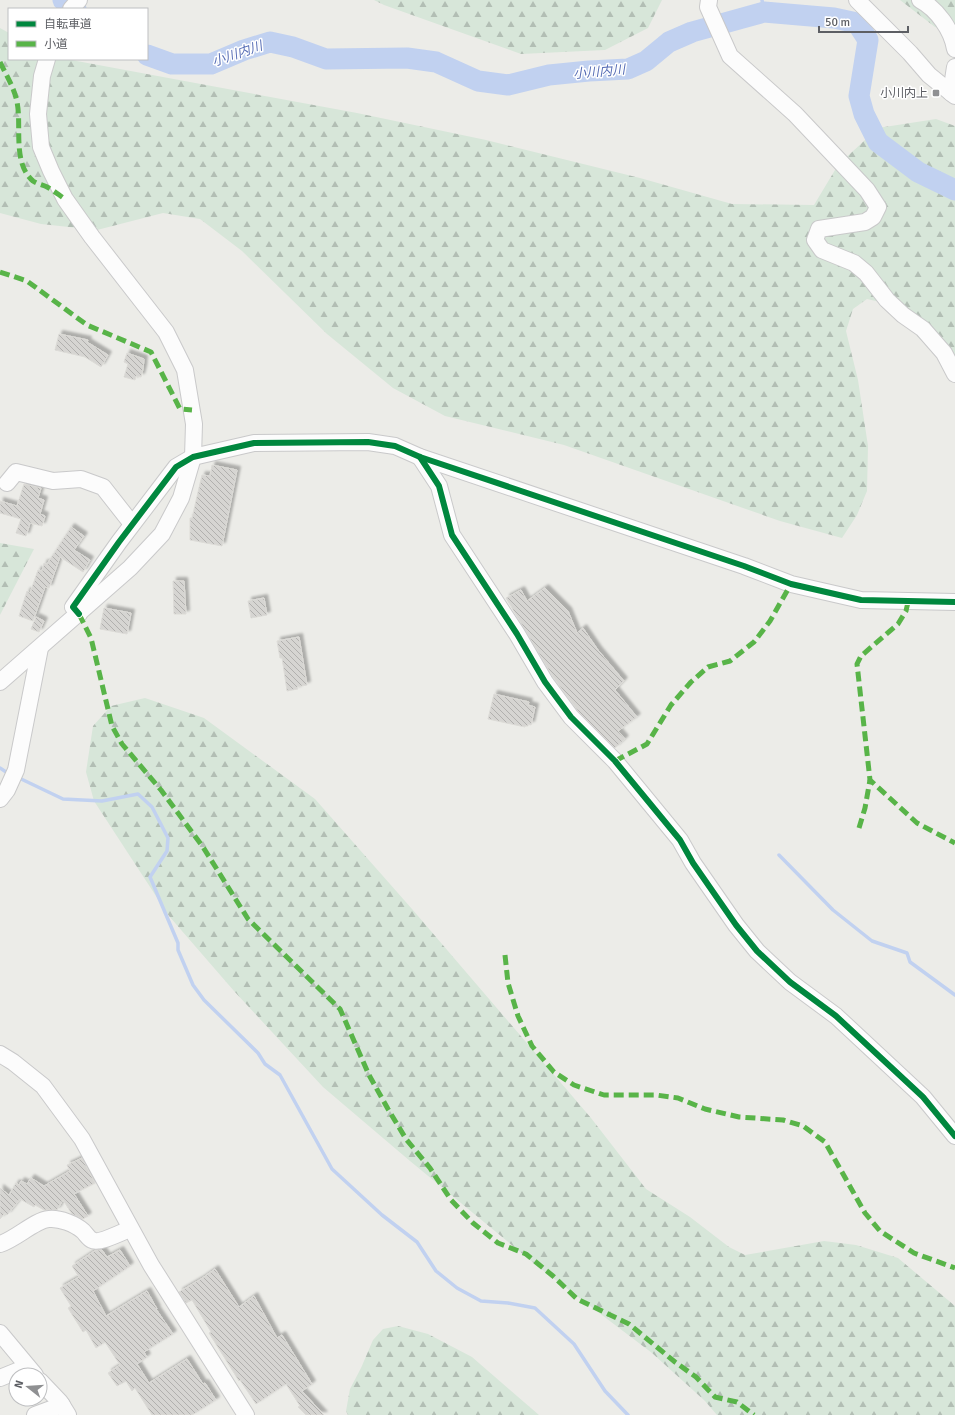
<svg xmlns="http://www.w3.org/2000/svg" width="955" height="1415" viewBox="0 0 955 1415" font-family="Signika,'Noto Sans JP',sans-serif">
<defs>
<pattern id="forest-firs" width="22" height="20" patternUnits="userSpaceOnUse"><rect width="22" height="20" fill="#d7e6d9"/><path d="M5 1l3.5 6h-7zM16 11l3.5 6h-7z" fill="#b2beb4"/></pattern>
<pattern id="building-back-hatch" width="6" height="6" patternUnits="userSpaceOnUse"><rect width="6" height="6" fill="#d6d5d2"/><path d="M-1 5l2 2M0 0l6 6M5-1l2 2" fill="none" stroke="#b1b0ae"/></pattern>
<filter id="shadow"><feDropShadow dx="3.5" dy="-3.5" stdDeviation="1" flood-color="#0004"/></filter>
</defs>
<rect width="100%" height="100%" fill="#ecece8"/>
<g fill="url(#forest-firs)">
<polygon points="374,0 662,0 648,28 605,50 521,54 384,5"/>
<polygon points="900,0 955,0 955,32 935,27"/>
<polygon points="0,28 9,33 9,59 66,59 357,113 486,140 640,178 732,204 814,205 838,165 878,128 936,119 955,126 955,373 919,338 893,305 867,299 853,309 846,331 858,380 868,446 867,491 857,515 842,538 780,521 564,445 445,416 393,388 327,334 242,251 200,219 163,213 97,230 41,224 0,213"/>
<polygon points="0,543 34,549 0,615"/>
<polygon points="145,698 204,718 315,799 412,909 591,1118 646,1189 690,1217 729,1247 745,1255 824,1241 856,1245 898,1258 955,1306 955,1415 717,1415 705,1401 652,1353 536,1265 410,1161 323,1087 234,991 169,916 94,801 86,772 93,726 111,706"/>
<polygon points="398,1326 428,1334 472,1357 539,1415 348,1415 346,1411 350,1389 361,1368 373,1340 383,1329"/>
</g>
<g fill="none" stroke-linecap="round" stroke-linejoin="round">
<g stroke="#c1d1f0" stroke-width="3.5">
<polyline points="762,0 764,12"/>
<polyline points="0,768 9,774"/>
<polyline points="17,777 63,799 102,801 138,794 152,807 168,838 167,851 150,877 178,943 178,950 193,985 204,1000 258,1053 265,1064 280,1075 332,1169 382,1215 417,1242 436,1271 457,1288 481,1301 508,1303 535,1308 574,1344 605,1391 628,1415"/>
<polyline points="779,855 833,910 872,941 907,953 910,962 955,995"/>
</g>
<g stroke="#c1d1f0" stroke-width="21">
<polyline points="63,0 76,9"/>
<polyline points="147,55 172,64 211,64 244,50 270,42 293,47 326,59 407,58 436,62 478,81 508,85 549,75 589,71 628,69 646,61 669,42 692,32 764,12 834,18 857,23 868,40 859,96 864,114 878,142 918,172 955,190"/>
</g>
</g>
<g fill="url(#building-back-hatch)" stroke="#dcdbd7" filter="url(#shadow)">
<polygon points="59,334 88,340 87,342 108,355 101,367 85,357 55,350"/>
<polygon points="127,353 144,359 143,369 141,377 136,376 135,380 124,377 128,364 124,362"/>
<polygon points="212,465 237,470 222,546 190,540 190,518 192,518 202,475 210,476"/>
<polygon points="24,484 41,488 38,498 44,500 40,514 45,516 42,526 30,523 26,536 16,533 21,519 0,513 0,501 17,506"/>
<polygon points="71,527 84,536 74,550 90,560 83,572 60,557 49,588 45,587 33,621 19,616 27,591 30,593 38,570 42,571 44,563 47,564"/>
<polygon points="173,581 184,581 186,614 174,614"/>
<polygon points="545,588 568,611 577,633 583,628 598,650 624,681 615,690 637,717 618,731 625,739 615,748 578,711 553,677 506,598 521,590 527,601"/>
<polygon points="264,598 267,615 251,618 248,601"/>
<polygon points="104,608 131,613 127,634 100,629"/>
<polygon points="36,617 44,621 39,632 31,629"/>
<polygon points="299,637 307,685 297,687 298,689 287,691 282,658 280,658 277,641"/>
<polygon points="494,694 529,702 528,705 535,707 531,725 528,724 528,726 525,726 525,727 488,719"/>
<polygon points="82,1158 95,1183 74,1194 88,1216 83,1219 72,1214 63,1200 57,1210 44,1210 35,1205 34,1207 20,1199 7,1215 5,1213 0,1219 0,1188 9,1195 16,1183 19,1185 21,1181 27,1184 31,1178 44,1186 70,1171 67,1165"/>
<polygon points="96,1250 102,1250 107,1257 120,1250 130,1266 93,1291 106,1316 147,1291 157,1309 156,1309 173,1334 144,1352 147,1357 137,1364 149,1383 187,1359 203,1384 205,1383 216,1400 192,1415 152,1415 135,1388 132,1391 126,1381 117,1386 108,1373 120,1365 105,1342 96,1348 86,1330 83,1332 68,1308 71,1306 60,1288 79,1277 72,1266"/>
<polygon points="215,1269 239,1307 254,1296 277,1338 282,1335 312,1384 302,1391 324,1415 306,1415 298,1407 300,1406 286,1384 256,1404 240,1380 239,1381 209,1333 211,1332 192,1300 186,1303 179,1292 201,1279"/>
</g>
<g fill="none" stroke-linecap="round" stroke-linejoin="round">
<g stroke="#c9c9ca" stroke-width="18">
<g id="minor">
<polyline points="709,0 708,7 730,56 795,114 867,190 878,207 873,217 865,222 819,229 815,240 822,250 854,263 866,273 887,300 903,315 923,329 944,353 955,374"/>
<polyline points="857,0 910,53 929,75 955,96"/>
<path d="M920,0c17,9 32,30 35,49"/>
<polyline points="71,9 79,0"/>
<polyline points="951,93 955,67"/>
<polyline points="420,457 439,486 452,535 517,634 545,682 571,717 615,761 680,840 693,863 736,925 757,951 790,982 836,1016 923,1097 955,1136"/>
<polyline points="7,483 16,472 53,481 81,479 103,487 132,524"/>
<polyline points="79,614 73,607 119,542 176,467 193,457 254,443 368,442 395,446 420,457 744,566 791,584 861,600 955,602"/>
<polyline points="0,682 130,568 162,534 181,498 193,457 194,424 185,370 166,332 92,237 65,199 51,171 41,147 38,114 42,76 47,59"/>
<polyline points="0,799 7,790 16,770 40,648"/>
<polyline points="0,1054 13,1062 43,1086 82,1139 151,1265 246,1415"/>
<path d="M0,1244c16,-5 35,-24 49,-25 11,-1 26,5 34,12 3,3 6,8 9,9 7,4 30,-8 38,-11"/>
<polyline points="0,1333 35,1375"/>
<polyline points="0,1378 27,1367"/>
<polyline points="40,1381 60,1402 68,1415"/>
<polyline points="35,1415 62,1405"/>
</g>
</g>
<use href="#minor" stroke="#fcfcfc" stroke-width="16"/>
<g stroke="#58b448" stroke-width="5" stroke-dasharray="10 5" stroke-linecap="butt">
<path d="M0,62c6,13 14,25 17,40 5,24 -5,61 16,79 4,3 10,4 14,6 6,3 12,8 18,12"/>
<polyline points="0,272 27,281 87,325 151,352 180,409 192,410"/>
<polyline points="908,602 906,611 898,624 861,656 857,664 870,780 917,823 955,843"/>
<polyline points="79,614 91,638 112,726 122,744 161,790 203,847 248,919 340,1009 369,1075 388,1109 406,1139 430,1168 451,1200 473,1223 498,1243 526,1254 553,1276 577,1299 629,1324 675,1362 696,1377 715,1397 737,1402 754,1415"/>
<polyline points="615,761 647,744 671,705 691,682 708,667 730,661 754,642 770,621 791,584"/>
<polyline points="859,828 865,808 870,780"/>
<polyline points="505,955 508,983 518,1016 532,1046 554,1072 574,1085 604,1095 656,1095 678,1098 705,1109 739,1117 783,1120 803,1126 825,1142 865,1213 880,1231 914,1253 955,1268"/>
</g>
<g stroke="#fff" stroke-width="8">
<g id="cycleway">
<polyline points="420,457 439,486 452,535 517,634 545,682 571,717 615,761 680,840 693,863 736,925 757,951 790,982 836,1016 923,1097 955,1136"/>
<polyline points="79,614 73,607 119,542 176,467 193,457 254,443 368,442 395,446 420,457 744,566 791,584 861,600 955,602"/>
</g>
</g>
<use href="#cycleway" stroke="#00873e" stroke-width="6"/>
</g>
<rect fill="#8f9092" stroke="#fff" stroke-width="1.5" x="932" y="89" width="8" height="8" rx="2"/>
<g text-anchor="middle" stroke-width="3" stroke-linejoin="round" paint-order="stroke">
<g font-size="12" fill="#5d5f64" stroke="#fff" text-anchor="end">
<text x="928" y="97">小川内上</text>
</g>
<g font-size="13" font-style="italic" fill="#556cb5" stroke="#fff">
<text transform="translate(237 53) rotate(-19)" y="5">小川内川</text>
<text transform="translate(599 71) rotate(-5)" y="5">小川内川</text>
</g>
</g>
<rect x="8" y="8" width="140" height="52" fill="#ffffff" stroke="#bebfc1"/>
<rect x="16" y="21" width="20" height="6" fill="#00873e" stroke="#bebfc1"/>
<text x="44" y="28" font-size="12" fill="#5d5f64">自転車道</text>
<rect x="16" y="41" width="20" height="6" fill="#58b448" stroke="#bebfc1"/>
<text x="44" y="48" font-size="12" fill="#5d5f64">小道</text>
<g transform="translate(28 1387) rotate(287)"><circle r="19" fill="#ffffff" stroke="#bebfc1"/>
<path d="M0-3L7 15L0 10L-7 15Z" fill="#8f9092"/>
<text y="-6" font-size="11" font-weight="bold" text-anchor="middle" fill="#5d5f64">N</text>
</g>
<path d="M819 26v6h89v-6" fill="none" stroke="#5d5f64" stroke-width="2"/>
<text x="825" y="26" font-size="12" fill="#5d5f64" stroke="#ffffff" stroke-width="3" paint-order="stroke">50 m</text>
</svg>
